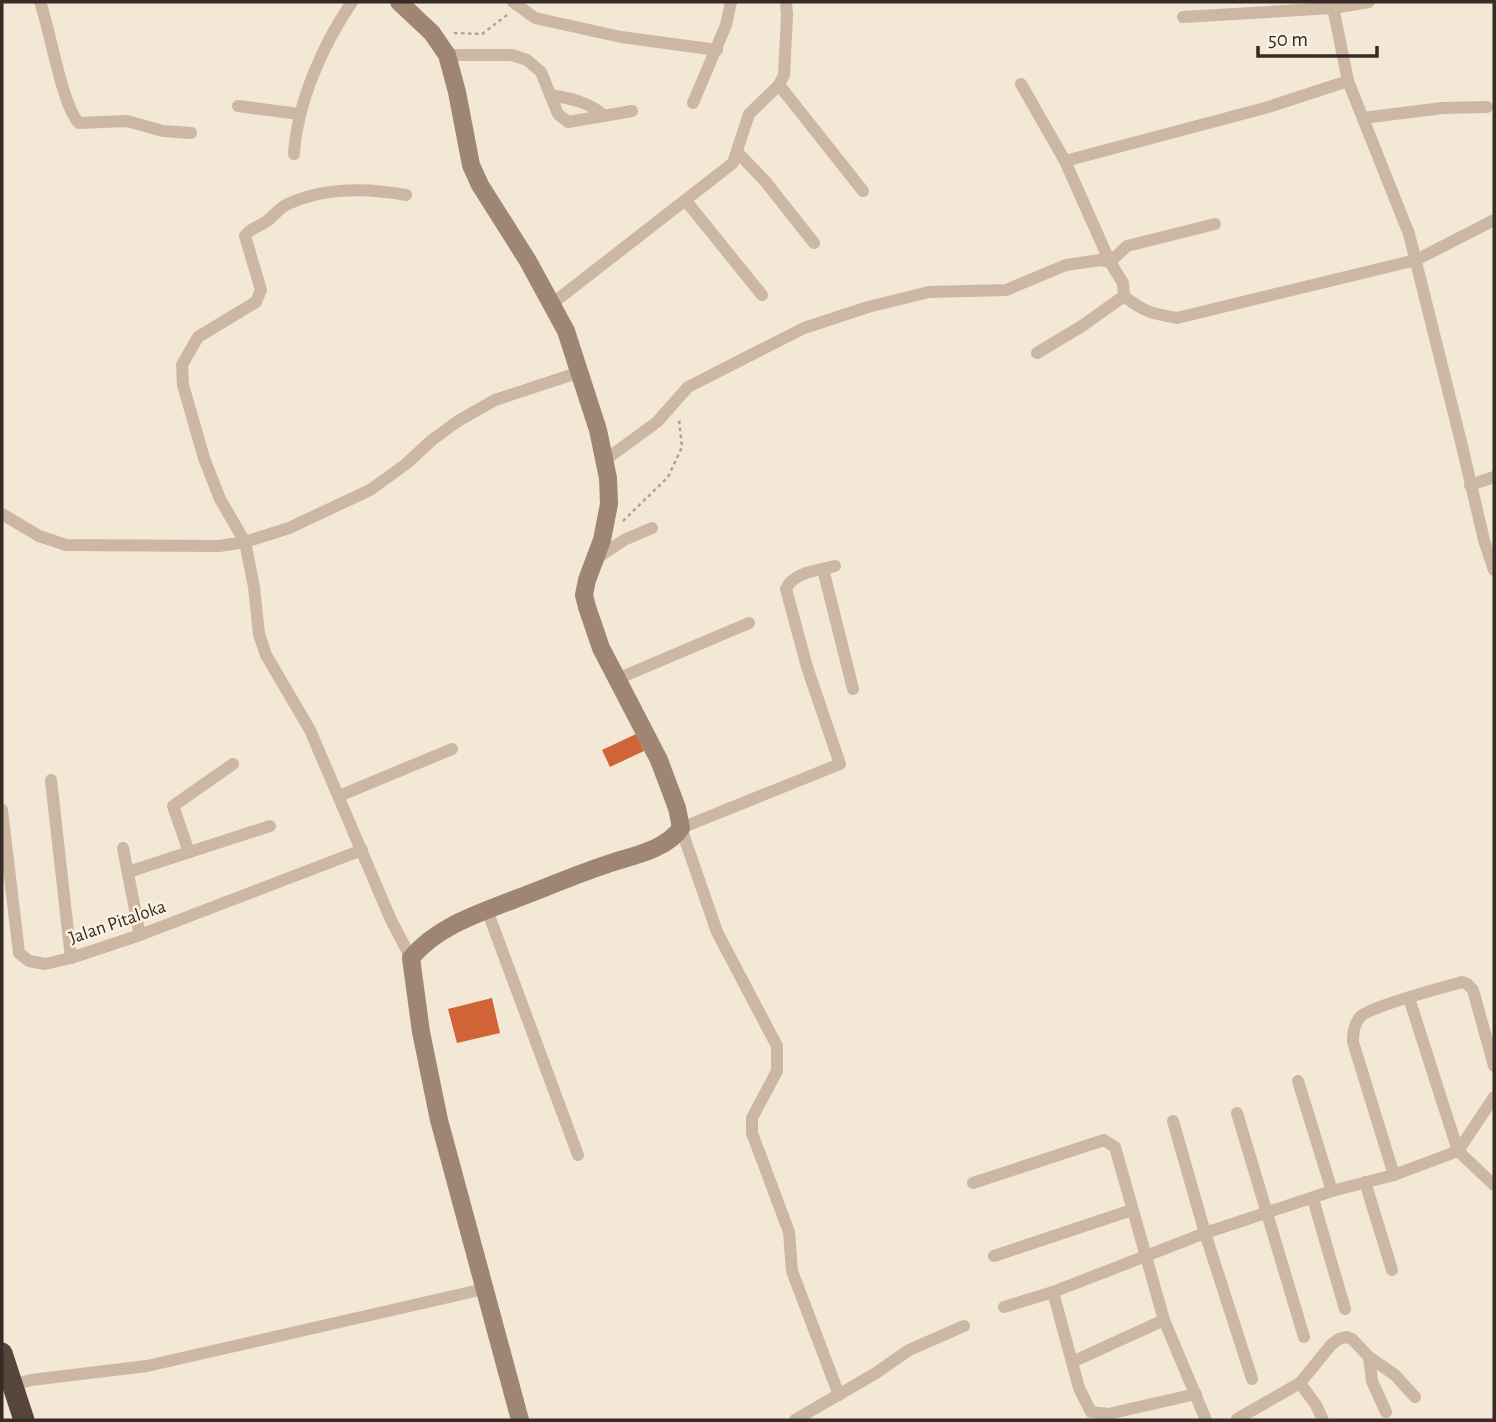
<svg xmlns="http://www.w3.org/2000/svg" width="1496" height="1422" viewBox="0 0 1496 1422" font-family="'Alegreya Sans',sans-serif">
<rect width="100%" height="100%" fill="#f3e7d6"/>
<g fill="#d06437">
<polygon points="636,734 644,751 610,767 602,750"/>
<polygon points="492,998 500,1033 457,1043 448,1009"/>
</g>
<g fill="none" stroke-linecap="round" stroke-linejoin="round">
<g stroke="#b8a18c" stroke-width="2.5" stroke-dasharray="3.5 3.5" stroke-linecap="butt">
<polyline points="454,33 482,34 507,15"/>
<polyline points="623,521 668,477 682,447 679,420"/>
</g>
<g stroke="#ccb7a2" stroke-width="12">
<path d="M40,2c10,27 22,104 39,121l48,-2 36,10 28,2"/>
<polyline points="513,2 535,18 621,37 717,50"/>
<polyline points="1332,2 1348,81 1409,234 1462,446 1484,540 1494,570"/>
<polyline points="1183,17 1333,8 1369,2"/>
<polyline points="447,55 512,55 527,60 541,72 558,114 568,122 632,111"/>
<polyline points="1021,84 1065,161 1110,262 1127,246 1215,224"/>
<polyline points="779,85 863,191"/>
<path d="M550,95c19,3 40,7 54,21"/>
<polyline points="693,103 726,25 731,2"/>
<polyline points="238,106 299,114"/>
<polyline points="1363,118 1442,108 1487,107"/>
<polyline points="737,152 765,181 814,243"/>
<path d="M294,154c3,-51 29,-110 58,-152"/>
<polyline points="1065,161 1265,108 1348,81"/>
<polyline points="686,201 762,295"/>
<polyline points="553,303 733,163 749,114 779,85 784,75 787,15 786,2"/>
<polyline points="1037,353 1082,326 1124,296"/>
<path d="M605,460l52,-38 31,-35 116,-59 64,-21 61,-15 77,-2 60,-25 34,-5 10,2 13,21 1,13c19,16 30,18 53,22l239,-58 78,-40"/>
<polyline points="1470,485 1494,477"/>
<path d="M2,514l37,22 27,9 153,1 26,-4 -25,-43 -16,-41 -21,-73 -1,-20 16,-28 58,-35 5,-12 -16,-54c5,-8 14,-9 22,-15 7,-5 12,-13 21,-17 37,-17 79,-16 118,-9"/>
<polyline points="594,560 624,540 652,528"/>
<path d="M835,566c-16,4 -42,6 -49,23l21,78 33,97 -159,64 36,104 60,114v25l-25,47v15l37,99 3,39 47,124"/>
<polyline points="823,569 853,689"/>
<polyline points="617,679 749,623"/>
<polyline points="51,780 71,958"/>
<polyline points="339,796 452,749"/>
<polyline points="2,810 19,953 29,961 45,964 71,958 140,935 362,850"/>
<polyline points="123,848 140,935"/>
<polyline points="189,852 173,806 233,764"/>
<polyline points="128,872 270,826"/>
<polyline points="487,910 578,1155"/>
<polyline points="411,958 391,920 310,730 266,655 259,634 254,587 245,542 289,528 370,490 406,464 432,440 458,421 495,400 580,372"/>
<polyline points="1409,998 1458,1151"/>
<polyline points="1298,1081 1332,1191"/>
<polyline points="1237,1113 1304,1337"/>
<polyline points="1173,1121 1205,1233 1252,1379"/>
<polyline points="1458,1151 1494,1097"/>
<path d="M1394,1175l-41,-133c0,-10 1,-18 8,-26 11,-10 83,-29 101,-34l5,2 6,6 21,76"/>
<polyline points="1365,1182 1392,1270"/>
<polyline points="973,1183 1104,1140 1115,1147 1164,1320 1206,1420"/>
<polyline points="1313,1199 1345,1309"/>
<polyline points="994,1256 1132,1210"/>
<polyline points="1053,1292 1079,1388 1091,1412 1108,1414 1196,1394"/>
<polyline points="1004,1307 1053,1292 1205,1233 1332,1191 1394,1175 1458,1151 1494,1185"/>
<polyline points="1369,1357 1372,1381 1386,1412"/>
<polyline points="1072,1362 1164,1320"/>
<polyline points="1300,1383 1331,1345 1339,1339 1346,1337 1352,1339 1369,1357 1395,1375 1415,1397"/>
<polyline points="12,1385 31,1380 147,1366 484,1289"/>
<polyline points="1237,1419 1300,1383 1316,1405 1323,1420"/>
<polyline points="795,1420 876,1373 909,1350 964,1326"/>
</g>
<path stroke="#9f8673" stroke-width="18" d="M399,2l33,31 15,22 10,37 14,73 9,20 48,76 38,70 32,99 10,48 1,26 -7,36 -15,40 -3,15 3,12 14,41 58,112 18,48 4,20c-16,23 -51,28 -76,37 -30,10 -58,22 -87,33 -38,15 -81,28 -107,60l10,74 18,88 81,300"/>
<polyline stroke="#57453b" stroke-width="21" points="2,1353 24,1420"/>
</g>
<g text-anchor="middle" stroke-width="5" stroke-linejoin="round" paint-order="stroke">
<g font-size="19" fill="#362b25" stroke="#fbf1e3">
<text transform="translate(117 921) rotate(-19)" y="7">Jalan Pitaloka</text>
</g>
</g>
<rect width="1496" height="1422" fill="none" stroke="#362b25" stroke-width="7"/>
<path d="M1258 46v10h119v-10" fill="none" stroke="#362b25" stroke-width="3.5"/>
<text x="1268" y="46" font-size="21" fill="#362b25" stroke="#fbf1e3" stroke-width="5" paint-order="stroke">50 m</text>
</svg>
